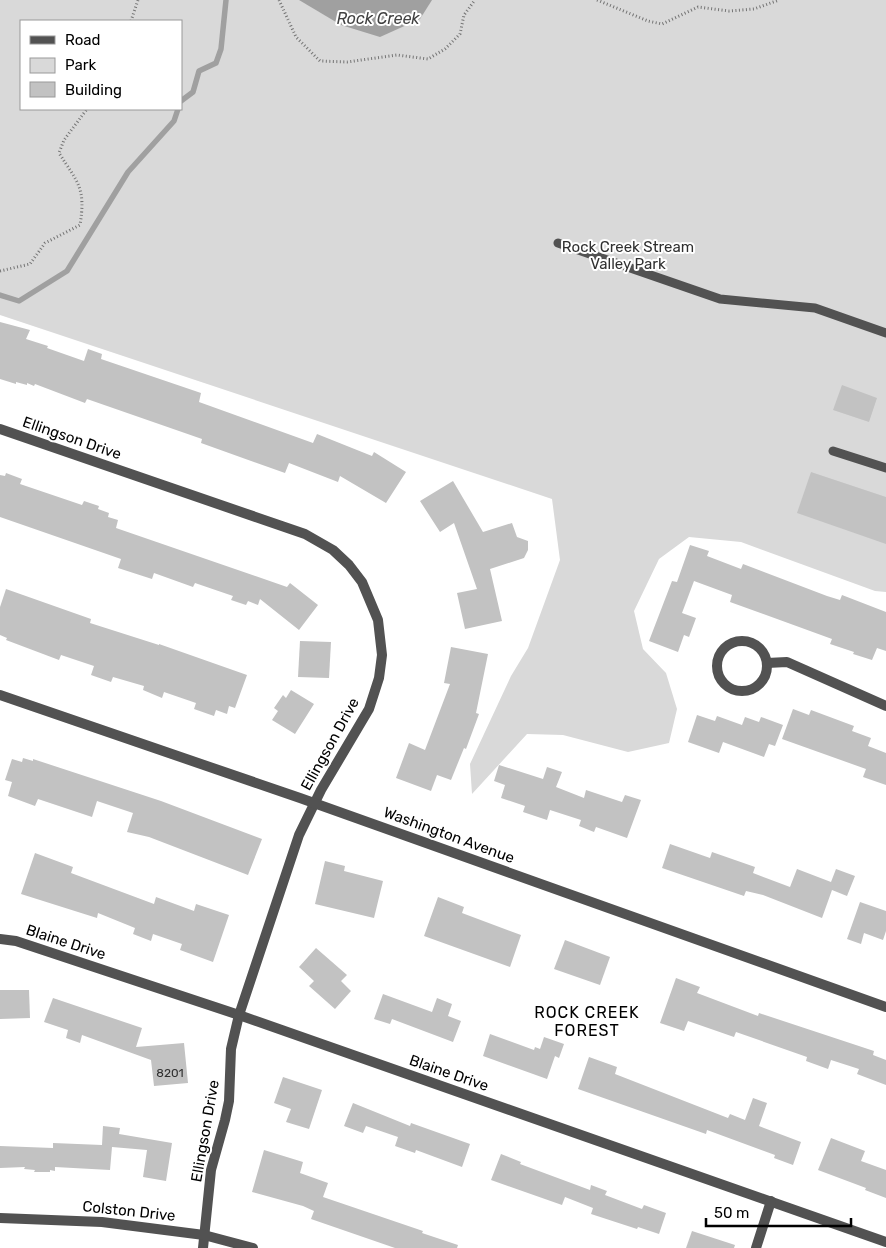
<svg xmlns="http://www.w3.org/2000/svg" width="886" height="1248" viewBox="0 0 886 1248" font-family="Rubik,sans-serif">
<rect width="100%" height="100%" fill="#fff"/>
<path fill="#d9d9d9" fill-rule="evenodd" d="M0,0h886v592l-11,-1 -134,-49 -52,-5 -30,22 -25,52 9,38 23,24 11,36 -8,34 -41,9 -65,-17 -36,-1 -55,60 -2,-30 41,-88 17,-28 32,-88 -8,-61 -552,-184zM21,21h160v88h-160z"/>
<polygon fill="#a0a0a0" points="299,0 432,0 420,19 380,37 341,25"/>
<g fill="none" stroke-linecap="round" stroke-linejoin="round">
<g stroke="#a0a0a0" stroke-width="5.5">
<polyline points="181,101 193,92 199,71 216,63 221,49 226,0"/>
<polyline points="0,295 19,301 67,271 128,172 174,121 178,109"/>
</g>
</g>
<g fill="#c2c2c2">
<polygon points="0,322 30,330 26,339 48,346 47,348 84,361 88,349 102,354 101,359 201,393 199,402 313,443 317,434 372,456 374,452 406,472 386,503 340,476 338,482 289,463 285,473 201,443 202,439 87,399 85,403 35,384 34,386 27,383 27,385 16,382 16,384 0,379"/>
<polygon points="842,385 877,398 869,422 833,410"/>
<polygon points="811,472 886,497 886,544 797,513"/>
<polygon points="6,473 22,479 20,484 82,505 84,501 99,506 98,509 109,513 108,517 118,520 116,528 287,587 290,583 318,605 299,630 260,599 258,605 248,601 246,605 231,600 233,596 195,583 193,587 154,573 152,579 118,568 121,559 0,517 0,475 5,476"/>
<polygon points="453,481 483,532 512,523 517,537 528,541 528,550 524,558 490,569 502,621 465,629 457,593 477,589 454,523 440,532 420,501"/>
<polygon points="690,545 709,551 707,556 741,569 743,564 827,596 840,600 842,595 886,612 886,651 877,648 872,660 853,654 854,652 830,644 832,639 730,602 732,595 694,581 682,613 696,618 689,637 684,635 678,652 649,641 672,581 677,582"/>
<polygon points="6,589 91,619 90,623 159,645 159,644 247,675 235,708 229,706 227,714 216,710 214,716 194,709 196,703 164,692 162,698 143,690 144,686 113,677 111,682 91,675 94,666 61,655 59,660 6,640 7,638 0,635 0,607"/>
<polygon points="300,641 331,642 329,678 298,677"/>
<polygon points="451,647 488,654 476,713 479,714 466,749 464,748 451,780 437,775 431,791 396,778 409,743 425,750 450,684 444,683"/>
<polygon points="291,690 314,704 295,734 272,720 278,711 274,708 283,695 286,698"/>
<polygon points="793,709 809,715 811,710 854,726 852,731 871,738 868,746 886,753 886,785 863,777 866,769 782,739"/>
<polygon points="697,715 715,721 717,716 742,725 745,717 759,722 761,717 783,725 775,746 769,744 764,757 723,742 719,753 688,742"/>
<polygon points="23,758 33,761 33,759 161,801 262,839 248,875 149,837 127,832 133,813 97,801 92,817 38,799 35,806 8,796 12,782 5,780 12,759 22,762"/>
<polygon points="499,765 543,779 547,767 562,772 556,787 584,798 586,790 622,802 625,795 641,800 627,838 596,827 594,832 579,826 581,820 550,810 547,820 523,812 525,806 501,798 505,785 494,781"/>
<polygon points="670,844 710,858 712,852 755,867 753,873 790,887 797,869 831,882 836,869 855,876 847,896 832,890 822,918 763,895 746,891 744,896 662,868"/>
<polygon points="35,853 73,867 71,873 154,904 156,897 194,911 196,904 229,915 213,962 180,950 182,944 153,934 151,941 133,934 135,928 98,913 97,918 21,894"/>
<polygon points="325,861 345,866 344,871 383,881 374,918 315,904"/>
<polygon points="438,897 464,907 462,913 521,935 510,967 424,936"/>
<polygon points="860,902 886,911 886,931 883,940 864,933 861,944 847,939"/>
<polygon points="565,940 610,957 600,985 554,969"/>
<polygon points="316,948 347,975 341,981 351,991 335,1009 309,986 314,981 299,967"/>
<polygon points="676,978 700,987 697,993 758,1016 759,1013 874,1051 873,1055 886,1060 886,1085 857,1074 859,1069 831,1060 828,1069 806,1061 807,1057 736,1032 734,1037 688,1021 684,1031 660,1023"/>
<polygon points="0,990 29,990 30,1018 0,1019"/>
<polygon points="383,994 432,1012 437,998 452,1004 448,1016 461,1021 453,1042 392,1019 390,1024 374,1019"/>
<polygon points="53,998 142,1028 136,1047 184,1043 188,1083 154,1086 151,1060 82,1035 80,1043 66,1038 68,1030 44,1022"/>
<polygon points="490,1034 534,1050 535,1047 540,1049 544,1037 564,1044 559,1058 555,1056 547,1079 483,1056"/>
<polygon points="589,1057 617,1067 615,1074 728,1118 730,1114 745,1120 753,1098 767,1103 759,1126 801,1142 793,1165 774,1158 775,1155 707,1130 706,1134 578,1089"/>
<polygon points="283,1077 322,1090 309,1129 286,1122 291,1109 274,1103"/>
<polygon points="353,1103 410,1126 411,1123 470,1144 462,1167 416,1150 415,1153 395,1146 398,1137 366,1126 363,1133 344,1126"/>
<polygon points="103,1126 120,1128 119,1134 172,1143 166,1181 143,1177 147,1150 112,1147 110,1170 55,1167 55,1171 50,1170 50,1172 34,1172 35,1170 24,1169 25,1167 0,1168 0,1146 53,1148 53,1143 102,1145"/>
<polygon points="831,1138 865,1151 861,1161 886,1170 886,1198 865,1190 866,1188 818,1170"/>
<polygon points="264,1150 303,1162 300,1173 328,1183 323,1197 423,1231 422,1233 458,1245 457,1248 395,1248 311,1219 314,1211 303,1206 252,1192"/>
<polygon points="501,1154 521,1162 520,1164 590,1190 591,1185 607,1191 605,1195 642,1209 644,1205 666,1213 659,1234 638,1227 637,1229 591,1214 593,1208 565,1197 562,1205 491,1180"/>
<polygon points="692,1231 735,1245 734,1248 686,1248"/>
</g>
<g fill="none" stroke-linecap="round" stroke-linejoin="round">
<g stroke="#747474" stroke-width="3" stroke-dasharray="1 2.5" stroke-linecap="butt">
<polyline points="279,0 296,37 320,61 347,62 397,55 428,59 445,49 460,34 464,15 475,0"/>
<polyline points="597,0 648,21 662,24 698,7 729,11 754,9 779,0"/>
<polyline points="131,21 138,0"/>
<path d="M0,271l30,-7 15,-21 35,-18c6,-37 -2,-42 -21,-72l5,-13 23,-31"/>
</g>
<g stroke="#525252" stroke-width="9">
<polyline points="558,243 720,299 815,308 886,333"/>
<polyline points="833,451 886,468"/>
</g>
<g stroke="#525252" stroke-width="10">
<polyline points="0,429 305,534 333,550 349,565 362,582 378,620 382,655 379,678 369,709 321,790 299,835 239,1015 231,1049 229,1101 225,1120 211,1170 203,1248"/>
<circle cx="742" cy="666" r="25"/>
<polyline points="767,663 787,662 886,706"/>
<polyline points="0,695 300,798 886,1007"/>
<polyline points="0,939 16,941 239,1015 886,1242"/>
<polyline points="0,1218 102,1222 204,1235 253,1248"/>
<polyline points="756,1248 771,1201"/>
</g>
</g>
<g text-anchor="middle" stroke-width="4" stroke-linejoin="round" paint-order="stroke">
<g font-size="12" fill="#303030">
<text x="170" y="1077">8201</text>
</g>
<g font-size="15" fill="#303030" stroke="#fff">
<text x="628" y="252">Rock Creek Stream<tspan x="628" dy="17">Valley Park</tspan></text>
</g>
<g font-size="15" fill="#000" stroke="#fff">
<text transform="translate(72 438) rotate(19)" y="5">Ellingson Drive</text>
<text transform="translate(330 744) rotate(-61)" y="5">Ellingson Drive</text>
<text transform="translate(449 835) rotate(20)" y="5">Washington Avenue</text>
<text transform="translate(66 942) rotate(18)" y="5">Blaine Drive</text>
<text transform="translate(449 1073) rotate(19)" y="5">Blaine Drive</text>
<text transform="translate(205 1131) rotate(-80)" y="5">Ellingson Drive</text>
<text transform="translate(129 1211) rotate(6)" y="5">Colston Drive</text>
</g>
<g font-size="16" font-style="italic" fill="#414141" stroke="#fff">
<text x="378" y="24">Rock Creek</text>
</g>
<g font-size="16" letter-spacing="1" fill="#000" stroke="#fff">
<text x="587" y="1018">ROCK CREEK<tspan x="587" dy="18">FOREST</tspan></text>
</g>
</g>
<rect x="20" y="20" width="162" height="90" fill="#ffffff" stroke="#999999"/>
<rect x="30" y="36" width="25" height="8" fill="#525252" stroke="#999999"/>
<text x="65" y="45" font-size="15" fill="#000000">Road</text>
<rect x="30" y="58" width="25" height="15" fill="#d9d9d9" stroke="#999999"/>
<text x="65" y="70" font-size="15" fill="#000000">Park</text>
<rect x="30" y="82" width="25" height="15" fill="#c2c2c2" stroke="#999999"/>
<text x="65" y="95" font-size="15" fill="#000000">Building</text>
<path d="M706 1218v8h145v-8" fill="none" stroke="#000000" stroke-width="2.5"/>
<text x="714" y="1218" font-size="15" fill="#000000" stroke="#ffffff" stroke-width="4" paint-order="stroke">50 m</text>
</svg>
